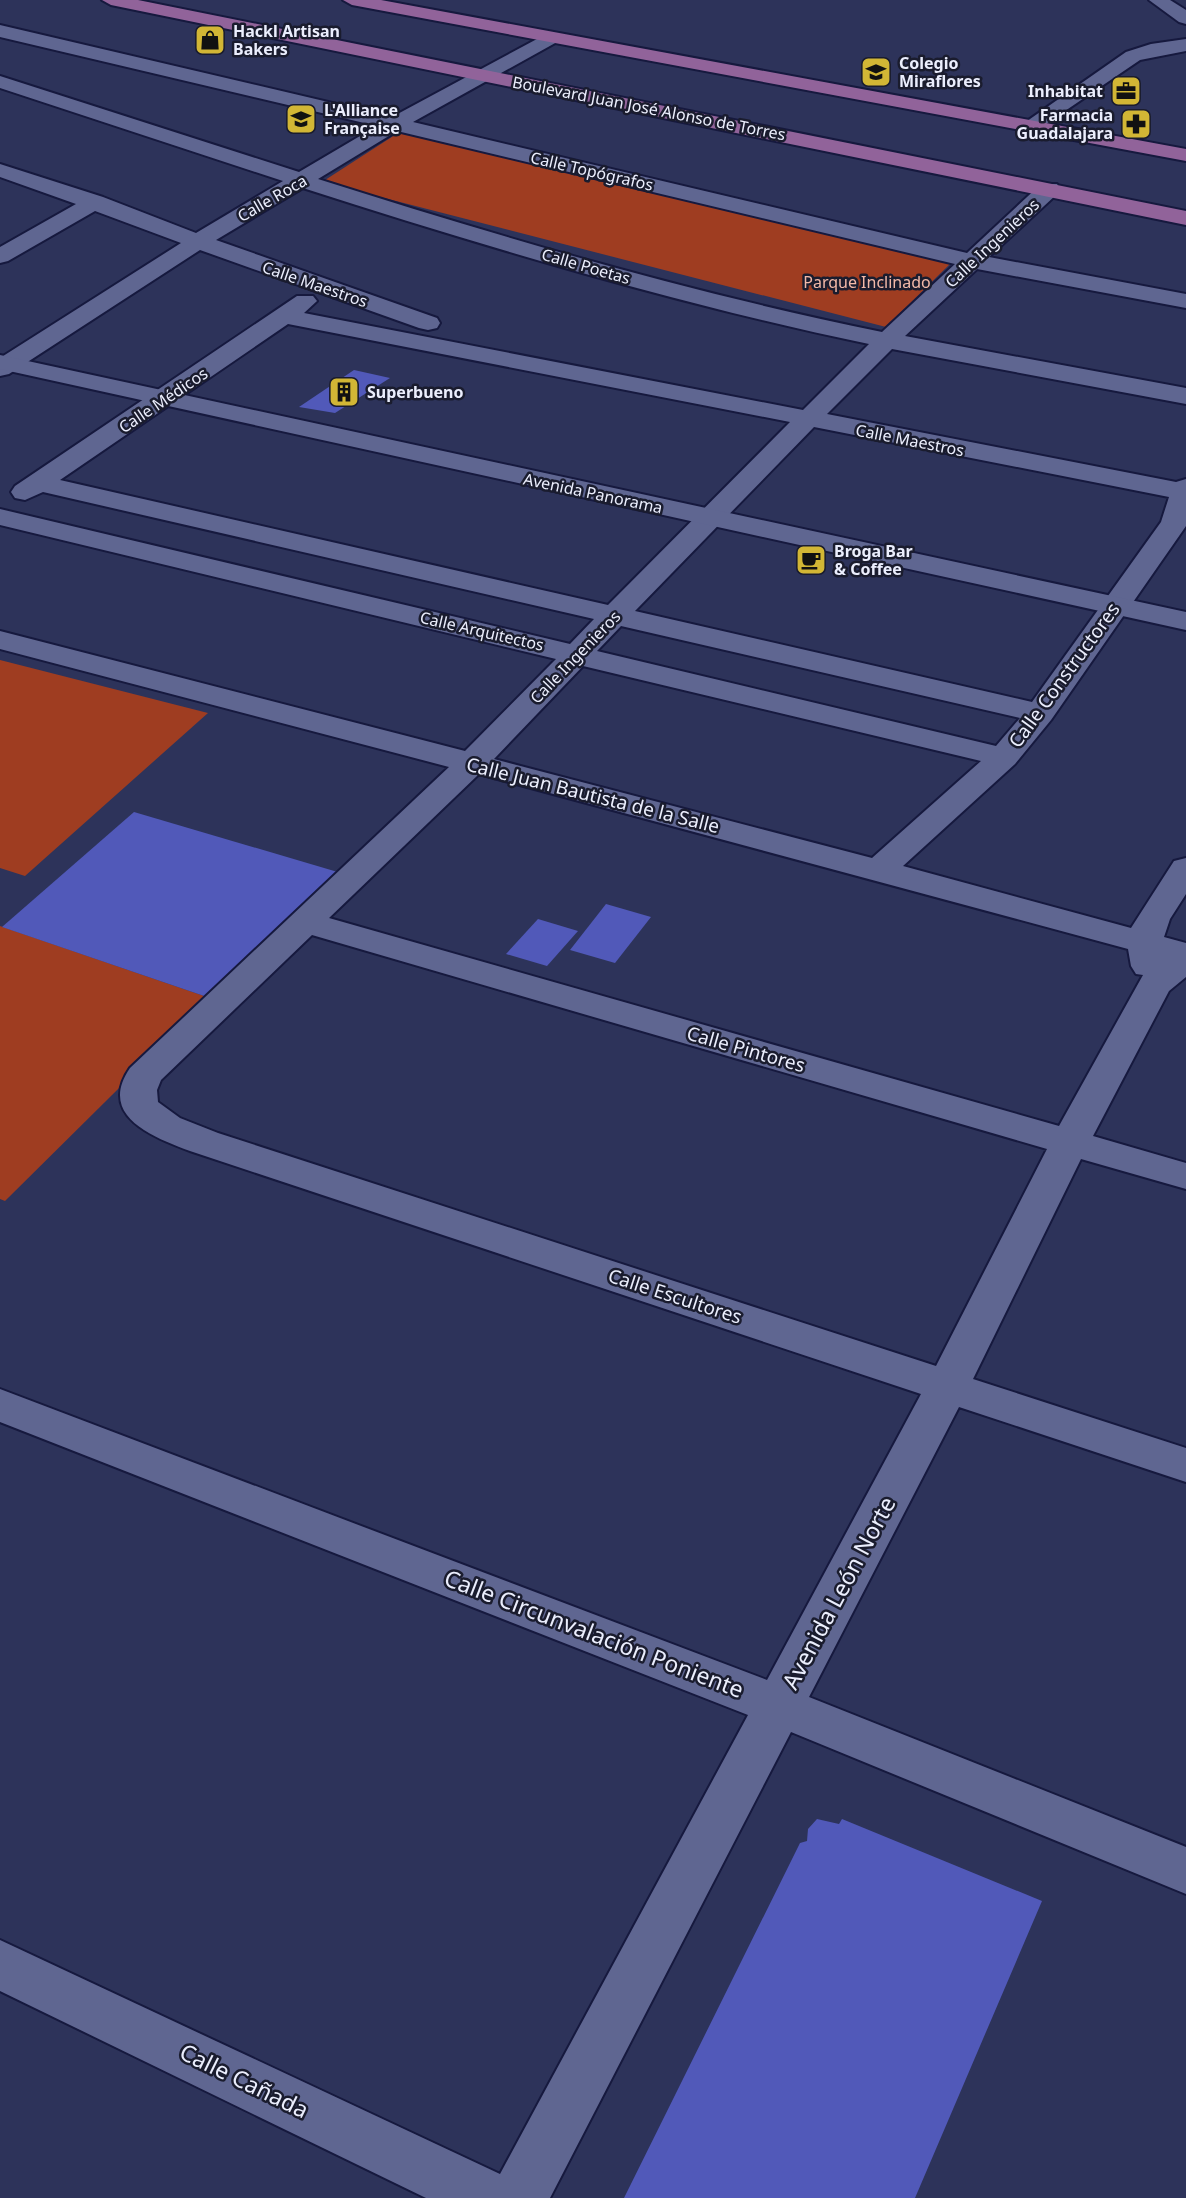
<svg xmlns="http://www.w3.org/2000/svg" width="1186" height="2198" viewBox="0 0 1186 2198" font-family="'Noto Sans',sans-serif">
<rect width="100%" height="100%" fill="#2d335a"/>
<g fill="#9f3d21">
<polygon points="401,131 952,262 886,327 322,182"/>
<polygon points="0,660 208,713 25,876 0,868"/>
<polygon points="0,926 210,998 5,1201 0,1199"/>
</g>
<g fill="#5159b9">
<polygon points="354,370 390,378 335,413 299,407"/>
<polygon points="134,812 341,873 210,998 2,927"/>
<polygon points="606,904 651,917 615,963 570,950"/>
<polygon points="538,919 578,931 547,966 506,954"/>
<polygon points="817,1819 839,1824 842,1819 1042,1901 915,2198 624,2198 800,1843 807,1841 808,1829"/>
</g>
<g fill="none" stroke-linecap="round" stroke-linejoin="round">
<g stroke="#16193e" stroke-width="4">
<g id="street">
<polygon points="1149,0 1170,0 1186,10 1186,24 1179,22"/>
<path d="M0,25l392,92 158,-85 7,2 2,4 -2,4 -144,80 554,131 74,-69h16l3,5 -3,5 -68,63 197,37v14l-209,-39 -72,67 281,52v16l-294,-55 -65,65 349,68 10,-3v47l-135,194 -36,44 -112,102 228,62 43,-67 12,-3v36l-16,25 -6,18 22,6v34l-17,14 -76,145 93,27v26l-105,-30 -108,220 213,69v34l-227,-75 -150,290 377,150v47l-395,-162 -241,466h-124l-426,-207v-51l500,234 248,-459 -748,-293v-33l767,291 154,-286 -731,-243c-37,-14 -93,-35 -60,-83l319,-301 -449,-118v-18l465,120 91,-92 -556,-134v-16l570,135 24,-25 -551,-127 -18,8 -10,-2 -4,-6 4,-6 282,-190h16l4,5 -13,12 499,97 66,-66c-192,-40 -379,-96 -566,-156l-87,52 221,78 3,5 -3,5 -9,2 -9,-2 -219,-78 -191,124 -9,2v-18l181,-115 -86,-32 -87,50 -8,2v-16l76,-43 -76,-27v-13l103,33 93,36 87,-52 -283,-93v-12l299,96 78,-46 -377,-89zM397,131l558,133 -73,68c-191,-39 -378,-94 -564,-153zM288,324l502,98 -182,183 -548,-125zM814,427l355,70 -8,25 -129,180 -397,-91zM621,626l399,92 -24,28 -399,-95zM583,666l398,95 -109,97 -378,-99zM479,774l649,175 3,17 5,8 7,1 -84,151 -730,-208zM312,935l735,214 -111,217 -718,-233 -38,-15 -22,-16 -1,-12 4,-10z"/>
<polygon points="1186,39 1186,51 1140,60 1037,130 1023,130 1020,126 1126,52 1151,44"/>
</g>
</g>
<g stroke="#16193e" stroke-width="4">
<polygon id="secondary" points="0,355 1186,612 1186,630 0,369"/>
</g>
<g stroke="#16193e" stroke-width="4">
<g id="primary">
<polygon points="102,0 138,0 1186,211 1186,225 111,5"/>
<polygon points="343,0 381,0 1186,149 1186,161 352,5"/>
</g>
</g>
<use href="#street" fill="#5f6691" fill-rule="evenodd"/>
<use href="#secondary" fill="#5f6691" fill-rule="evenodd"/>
<use href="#primary" fill="#91639a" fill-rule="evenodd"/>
</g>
<defs>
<g id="shop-square" transform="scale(1.575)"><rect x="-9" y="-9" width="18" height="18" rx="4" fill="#d2b635" stroke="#1a1c2e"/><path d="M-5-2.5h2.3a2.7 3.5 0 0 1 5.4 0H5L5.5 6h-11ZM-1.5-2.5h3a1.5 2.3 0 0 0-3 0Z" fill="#111"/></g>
<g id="school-square" transform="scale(1.575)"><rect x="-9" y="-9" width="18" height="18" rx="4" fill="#d2b635" stroke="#1a1c2e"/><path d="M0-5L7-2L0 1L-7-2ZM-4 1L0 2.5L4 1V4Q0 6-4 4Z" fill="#111"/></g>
<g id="office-square" transform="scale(1.575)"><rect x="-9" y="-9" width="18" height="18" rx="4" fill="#d2b635" stroke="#1a1c2e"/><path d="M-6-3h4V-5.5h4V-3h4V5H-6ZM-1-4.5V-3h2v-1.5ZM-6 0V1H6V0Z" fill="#111"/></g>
<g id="pharmacy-square" transform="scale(1.575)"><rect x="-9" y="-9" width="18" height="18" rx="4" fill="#d2b635" stroke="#1a1c2e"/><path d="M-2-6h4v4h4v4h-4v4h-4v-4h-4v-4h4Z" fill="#111"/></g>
<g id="building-square" transform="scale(1.575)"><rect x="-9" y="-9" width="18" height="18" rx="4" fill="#d2b635" stroke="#1a1c2e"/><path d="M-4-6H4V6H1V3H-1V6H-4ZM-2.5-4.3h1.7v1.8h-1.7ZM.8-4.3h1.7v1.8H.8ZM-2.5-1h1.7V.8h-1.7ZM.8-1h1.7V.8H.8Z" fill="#111"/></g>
<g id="cafe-square" transform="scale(1.575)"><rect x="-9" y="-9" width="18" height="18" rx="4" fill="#d2b635" stroke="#1a1c2e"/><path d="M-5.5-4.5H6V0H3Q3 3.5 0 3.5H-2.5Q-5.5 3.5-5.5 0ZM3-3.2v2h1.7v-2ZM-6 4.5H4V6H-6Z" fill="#111"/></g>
</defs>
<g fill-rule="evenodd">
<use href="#shop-square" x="210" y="40"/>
<use href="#school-square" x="876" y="72"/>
<use href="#office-square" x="1126" y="91"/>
<use href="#school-square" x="301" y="119"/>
<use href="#pharmacy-square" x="1136" y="124"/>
<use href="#building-square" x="344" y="392"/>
<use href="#cafe-square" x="811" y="560"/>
</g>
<g text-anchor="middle" stroke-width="5" stroke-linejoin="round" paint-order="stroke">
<g font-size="16" font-weight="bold" fill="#ebeefd" stroke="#1a1c2e" text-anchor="start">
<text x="233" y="37">Hackl Artisan<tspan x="233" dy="18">Bakers</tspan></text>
<text x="899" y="69">Colegio<tspan x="899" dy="18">Miraflores</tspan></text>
<text x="1103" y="97" text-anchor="end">Inhabitat</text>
<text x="324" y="116">L'Alliance<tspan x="324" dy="18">Française</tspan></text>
<text x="1113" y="121" text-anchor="end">Farmacia<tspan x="1113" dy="18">Guadalajara</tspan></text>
<text x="367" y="398">Superbueno</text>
<text x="834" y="557">Broga Bar<tspan x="834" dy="18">&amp; Coffee</tspan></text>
</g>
<g font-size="16" fill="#ebeefd" stroke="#1a1c2e">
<text transform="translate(649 108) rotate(11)" y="6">Boulevard Juan José Alonso de Torres</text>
<text transform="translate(592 171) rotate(13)" y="6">Calle Topógrafos</text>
<text transform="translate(272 198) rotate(-30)" y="6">Calle Roca</text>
<text transform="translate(992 243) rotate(-43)" y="6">Calle Ingenieros</text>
<text transform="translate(586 266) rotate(16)" y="6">Calle Poetas</text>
<text transform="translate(315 284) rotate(19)" y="6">Calle Maestros</text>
<text transform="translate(163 400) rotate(-34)" y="6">Calle Médicos</text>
<text transform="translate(910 440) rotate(11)" y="6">Calle Maestros</text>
<text transform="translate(593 493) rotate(12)" y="6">Avenida Panorama</text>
<text transform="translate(482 631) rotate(13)" y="6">Calle Arquitectos</text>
<text transform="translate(575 657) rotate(-46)" y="6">Calle Ingenieros</text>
</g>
<g font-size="16" fill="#f3b9a8" stroke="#1a1c2e">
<text x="867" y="288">Parque Inclinado</text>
</g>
<g font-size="19" fill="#ebeefd" stroke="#1a1c2e">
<text transform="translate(1064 675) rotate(-54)" y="7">Calle Constructores</text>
<text transform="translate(593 795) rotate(14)" y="7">Calle Juan Bautista de la Salle</text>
<text transform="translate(746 1049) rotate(16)" y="7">Calle Pintores</text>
<text transform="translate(675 1296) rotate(18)" y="7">Calle Escultores</text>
</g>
<g font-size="23" fill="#ebeefd" stroke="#1a1c2e">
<text transform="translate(839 1593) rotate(-62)" y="8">Avenida León Norte</text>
<text transform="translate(594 1634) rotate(21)" y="8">Calle Circunvalación Poniente</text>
<text transform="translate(244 2081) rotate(26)" y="8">Calle Cañada</text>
</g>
</g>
</svg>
